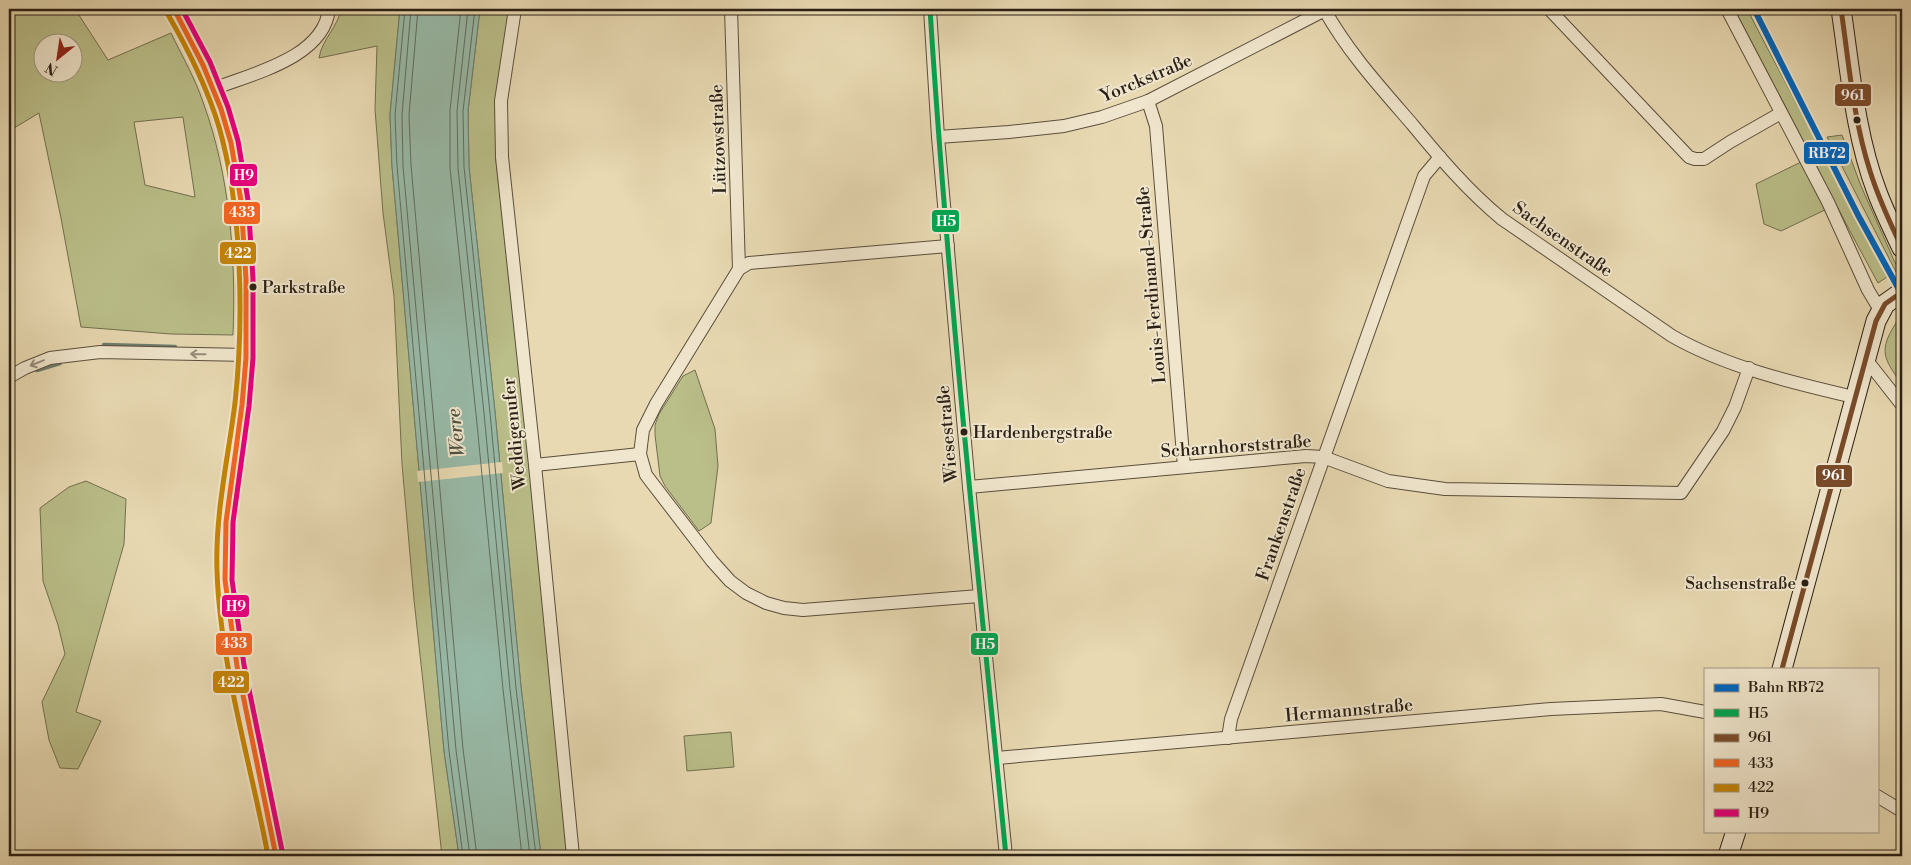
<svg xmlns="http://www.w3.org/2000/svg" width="1911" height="865" viewBox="0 0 1911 865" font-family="'Libre Bodoni',serif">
<rect width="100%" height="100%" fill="#e8d9b2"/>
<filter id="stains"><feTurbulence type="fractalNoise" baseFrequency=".004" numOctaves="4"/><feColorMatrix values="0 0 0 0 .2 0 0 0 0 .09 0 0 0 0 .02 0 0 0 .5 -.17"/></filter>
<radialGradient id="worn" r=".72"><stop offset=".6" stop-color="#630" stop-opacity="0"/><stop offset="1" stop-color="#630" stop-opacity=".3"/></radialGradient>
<g fill="#babe89" stroke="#726f4f" fill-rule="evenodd">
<path d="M9,9h66l33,51 63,-27c11,23 24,45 32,69 27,74 33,155 30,233l-62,-1 -90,-7 -20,-109 -22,-105 -30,18zM72,42v30h-30v-30zM183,117l12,80h-1l-49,-12 -11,-63z"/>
<path d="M341,9h59l-10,106 2,51 52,585 15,105h-17l-28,-256 -12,-136 -8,-168 -11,-83 -8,-104 2,-63 -58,12c3,-19 19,-31 22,-49z"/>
<polygon points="480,9 509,9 497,101 496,161 529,454 567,856 541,856 521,687 495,412 469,167 468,111"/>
<path d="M1734,9h13l140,268 -9,6c-50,-91 -95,-183 -144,-274z"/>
<polygon points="1842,135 1861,186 1897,267 1896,272 1827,137"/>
<polygon points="1803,161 1827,209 1781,231 1764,224 1756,184"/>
<path d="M1902,315v70c-14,-22 -25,-31 -9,-57 3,-5 5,-10 9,-13z"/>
<polygon points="695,370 715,429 718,466 711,523 699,531 665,486 660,476 655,435 655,425 659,414 683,376"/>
<polygon points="86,481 126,499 124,544 76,712 101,721 78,769 60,768 49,740 42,702 65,654 58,625 43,581 40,508 69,487"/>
<polygon points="731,732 734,767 687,771 684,736"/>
</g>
<polygon fill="#98baa8" stroke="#6c7c6d" points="400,9 480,9 468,111 469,167 495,412 521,687 541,856 459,856 444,751 392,166 390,115"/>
<polygon fill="#e8d9b2" points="502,462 503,473 418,482 417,471"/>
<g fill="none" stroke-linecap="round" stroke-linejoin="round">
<g stroke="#616d5e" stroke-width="1">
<polyline points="405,9 395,115 397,166 449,751 463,856"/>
<polyline points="411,9 402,115 403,166 456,750 470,856"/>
<polyline points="418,9 409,115 411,165 463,749 477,856"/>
<polyline points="461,9 450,110 450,168 476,414 503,689 522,856"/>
<polyline points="468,9 457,111 458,168 484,413 510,689 530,856"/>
<polyline points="475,9 463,111 464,167 490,413 516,688 536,856"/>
</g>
<g stroke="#6c7c6d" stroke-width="4.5">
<polyline points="104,345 175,347"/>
<polyline points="37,370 60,363"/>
<polyline points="9,384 11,383"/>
</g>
<g stroke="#5a4e3c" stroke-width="14">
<g id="street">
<polyline points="515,9 501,101 502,157 535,465 573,856"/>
<polyline points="731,9 739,269"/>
<polyline points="930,9 938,137 969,487 1006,856"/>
<path d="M1324,9c24,43 56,78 88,115 28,34 56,67 90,95l170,117c54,31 122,47 182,61"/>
<polyline points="1549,9 1689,157 1695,159 1704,159 1730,142 1781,113"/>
<polyline points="1727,9 1828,202 1868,290 1880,310"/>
<path d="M213,89c38,-15 111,-31 116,-80"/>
<polyline points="1148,101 1156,126 1184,467"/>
<polyline points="938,137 1009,132 1064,126 1102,117 1148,101 1325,10"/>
<polyline points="948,246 749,263 739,269 656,404 643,430 640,454 646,475 712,561 730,581 746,593 766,603 784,608 803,610 979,596"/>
<polyline points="1865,358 1902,405"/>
<polyline points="9,377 25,368 50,358 100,352 247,355"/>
<polyline points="535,465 640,454"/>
<polyline points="969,487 1306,456 1323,457 1388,481 1445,489 1681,493 1723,431 1735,407 1749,368"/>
<polyline points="1228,738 1231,719 1424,176 1440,157"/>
<polyline points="997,758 1551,709 1661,704 1705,712"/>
<polyline points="1877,796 1902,811"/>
</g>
</g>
<g stroke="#2a2015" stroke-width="21">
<g id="secondary">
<path d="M174,9c20,36 40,75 52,115 15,50 18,103 20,155 1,42 1,84 -4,126 -6,52 -18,103 -18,156 0,26 4,52 8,78 11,73 31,144 44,217"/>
<path d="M1841,9c9,60 14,125 36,183 7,19 16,37 25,56"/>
<polyline points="1782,669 1876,321 1885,304 1902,292"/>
<polyline points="1728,856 1736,831"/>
</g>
</g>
<use href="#street" stroke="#f0e6cd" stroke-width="12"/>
<use href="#secondary" stroke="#f0e6cd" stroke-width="19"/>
<g stroke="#f0e6cd" stroke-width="9">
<path id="bus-1" d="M930,9c18,283 48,565 76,847"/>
</g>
<g stroke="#f0e6cd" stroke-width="9">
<g id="bus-2">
<path d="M1841,9c8,54 12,109 29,162 8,26 20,52 32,77"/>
<polyline points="1782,669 1876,321 1885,304 1902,292"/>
</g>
</g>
<g stroke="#f0e6cd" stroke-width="9">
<polyline id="bus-3" points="174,9 203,65 221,109 231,143 241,201 246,279 246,358 242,405 226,522 225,580 237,666 276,856"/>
</g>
<g stroke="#f0e6cd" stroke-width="9">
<path id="bus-4" d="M167,13c21,36 40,74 52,114 23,80 25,193 16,276 -7,56 -20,111 -18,168 3,93 34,193 51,285"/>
</g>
<g stroke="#f0e6cd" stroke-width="9">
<polyline id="bus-5" points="182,9 210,62 228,107 238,141 248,200 253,279 253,358 249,406 233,522 232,580 244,665 283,855"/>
</g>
<use href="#bus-1" stroke="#00a651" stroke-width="5"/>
<use href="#bus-2" stroke="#7a4b2a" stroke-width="5"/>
<use href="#bus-3" stroke="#f26522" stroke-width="5"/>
<use href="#bus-4" stroke="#c48405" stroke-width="5"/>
<use href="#bus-5" stroke="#e5007d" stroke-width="5"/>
<g stroke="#f0e6cd" stroke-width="10">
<polyline id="rail-1" points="1754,9 1858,215 1902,295"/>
</g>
<use href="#rail-1" stroke="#0065bd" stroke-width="6"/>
</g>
<defs><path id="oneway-shaft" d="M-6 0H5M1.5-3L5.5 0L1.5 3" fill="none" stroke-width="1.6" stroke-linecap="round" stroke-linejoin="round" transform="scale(1.25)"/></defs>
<g stroke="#978d7a">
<use href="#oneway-shaft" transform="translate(198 354) rotate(-179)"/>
<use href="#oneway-shaft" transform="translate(37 363) rotate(158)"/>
</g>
<g fill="#2a2015" stroke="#f0e6cd" stroke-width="2">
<circle cx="1857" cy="120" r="4.5"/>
<circle cx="253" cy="287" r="4.5"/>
<circle cx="964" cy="432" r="4.5"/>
<circle cx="1805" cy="583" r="4.5"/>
</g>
<g text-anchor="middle" stroke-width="4" stroke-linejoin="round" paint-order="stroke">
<g font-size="17" fill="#2a2015" stroke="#f0e6cd" text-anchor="start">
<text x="262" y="293">Parkstraße</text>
<text x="973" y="438">Hardenbergstraße</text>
<text x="1796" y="589" text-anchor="end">Sachsenstraße</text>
</g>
<g font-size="18" fill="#2a2015" stroke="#f0e6cd">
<text transform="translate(1146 78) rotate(-23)" y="6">Yorckstraße</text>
<text transform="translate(718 139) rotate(-92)" y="6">Lützowstraße</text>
<text transform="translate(1563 239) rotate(35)" y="6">Sachsenstraße</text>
<text transform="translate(1151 285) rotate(-95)" y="6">Louis-Ferdinand-Straße</text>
<text transform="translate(514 434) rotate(-96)" y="6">Weddigenufer</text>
<text transform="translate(947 434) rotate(-95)" y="6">Wiesestraße</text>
<text transform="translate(1236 446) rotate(-4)" y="6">Scharnhorststraße</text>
<text transform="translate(1281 524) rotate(-71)" y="6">Frankenstraße</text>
<text transform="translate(1349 710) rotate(-5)" y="6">Hermannstraße</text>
</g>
<g font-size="19" font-style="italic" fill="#4b4e41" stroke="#f0e6cd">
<text transform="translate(455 433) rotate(-96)" y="7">Werre</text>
</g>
</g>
<g stroke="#f0e6cd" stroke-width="2">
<rect x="1834" y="83" width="38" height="24" rx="5" fill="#7a4b2a"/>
<rect x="1803" y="141" width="47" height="24" rx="5" fill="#0065bd"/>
<rect x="229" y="163" width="29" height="24" rx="5" fill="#e5007d"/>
<rect x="223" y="201" width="38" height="24" rx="5" fill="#f26522"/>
<rect x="931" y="209" width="29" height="24" rx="5" fill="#00a651"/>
<rect x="219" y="241" width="38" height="24" rx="5" fill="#c48405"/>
<rect x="1815" y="464" width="38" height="24" rx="5" fill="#7a4b2a"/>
<rect x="221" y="594" width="29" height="24" rx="5" fill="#e5007d"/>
<rect x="215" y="632" width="38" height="24" rx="5" fill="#f26522"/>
<rect x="970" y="632" width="29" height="24" rx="5" fill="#00a651"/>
<rect x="212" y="670" width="38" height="24" rx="5" fill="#c48405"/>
</g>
<g font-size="14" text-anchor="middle" font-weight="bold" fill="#fff">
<text x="1853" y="100">961</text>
<text x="1827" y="158">RB72</text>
<text x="244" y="180">H9</text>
<text x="242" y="217">433</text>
<text x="946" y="226">H5</text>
<text x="238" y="258">422</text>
<text x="1834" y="480">961</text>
<text x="236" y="611">H9</text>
<text x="234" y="648">433</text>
<text x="985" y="649">H5</text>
<text x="231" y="687">422</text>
</g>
<rect width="1911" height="865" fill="none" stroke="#e8d9b2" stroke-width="30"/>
<rect x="10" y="10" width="1891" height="845" fill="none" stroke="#2a2015" stroke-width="2.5"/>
<rect x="15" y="15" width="1881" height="835" fill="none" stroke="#2a2015"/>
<rect x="1704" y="668" width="175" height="165" fill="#f0e6cd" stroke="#a19783"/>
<rect x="1714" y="684" width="25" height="8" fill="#0065bd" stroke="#a19783"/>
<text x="1748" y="692" font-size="15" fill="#2a2015">Bahn RB72</text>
<rect x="1714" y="709" width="25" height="8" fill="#00a651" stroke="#a19783"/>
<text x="1748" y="718" font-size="15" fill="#2a2015">H5</text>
<rect x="1714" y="734" width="25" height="8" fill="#7a4b2a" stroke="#a19783"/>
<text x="1748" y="742" font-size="15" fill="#2a2015">961</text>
<rect x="1714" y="759" width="25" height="8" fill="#f26522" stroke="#a19783"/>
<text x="1748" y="768" font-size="15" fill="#2a2015">433</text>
<rect x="1714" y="784" width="25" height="8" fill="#c48405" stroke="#a19783"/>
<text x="1748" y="792" font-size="15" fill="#2a2015">422</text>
<rect x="1714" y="809" width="25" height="8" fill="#e5007d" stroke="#a19783"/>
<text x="1748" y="818" font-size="15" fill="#2a2015">H9</text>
<g transform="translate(58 58) rotate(210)"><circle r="24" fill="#f0e6cd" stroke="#a19783"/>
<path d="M0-4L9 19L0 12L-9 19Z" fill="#8f2418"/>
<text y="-8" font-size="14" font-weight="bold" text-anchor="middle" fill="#2a2015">N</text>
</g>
<rect width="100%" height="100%" filter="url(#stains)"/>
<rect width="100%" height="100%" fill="url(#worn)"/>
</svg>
